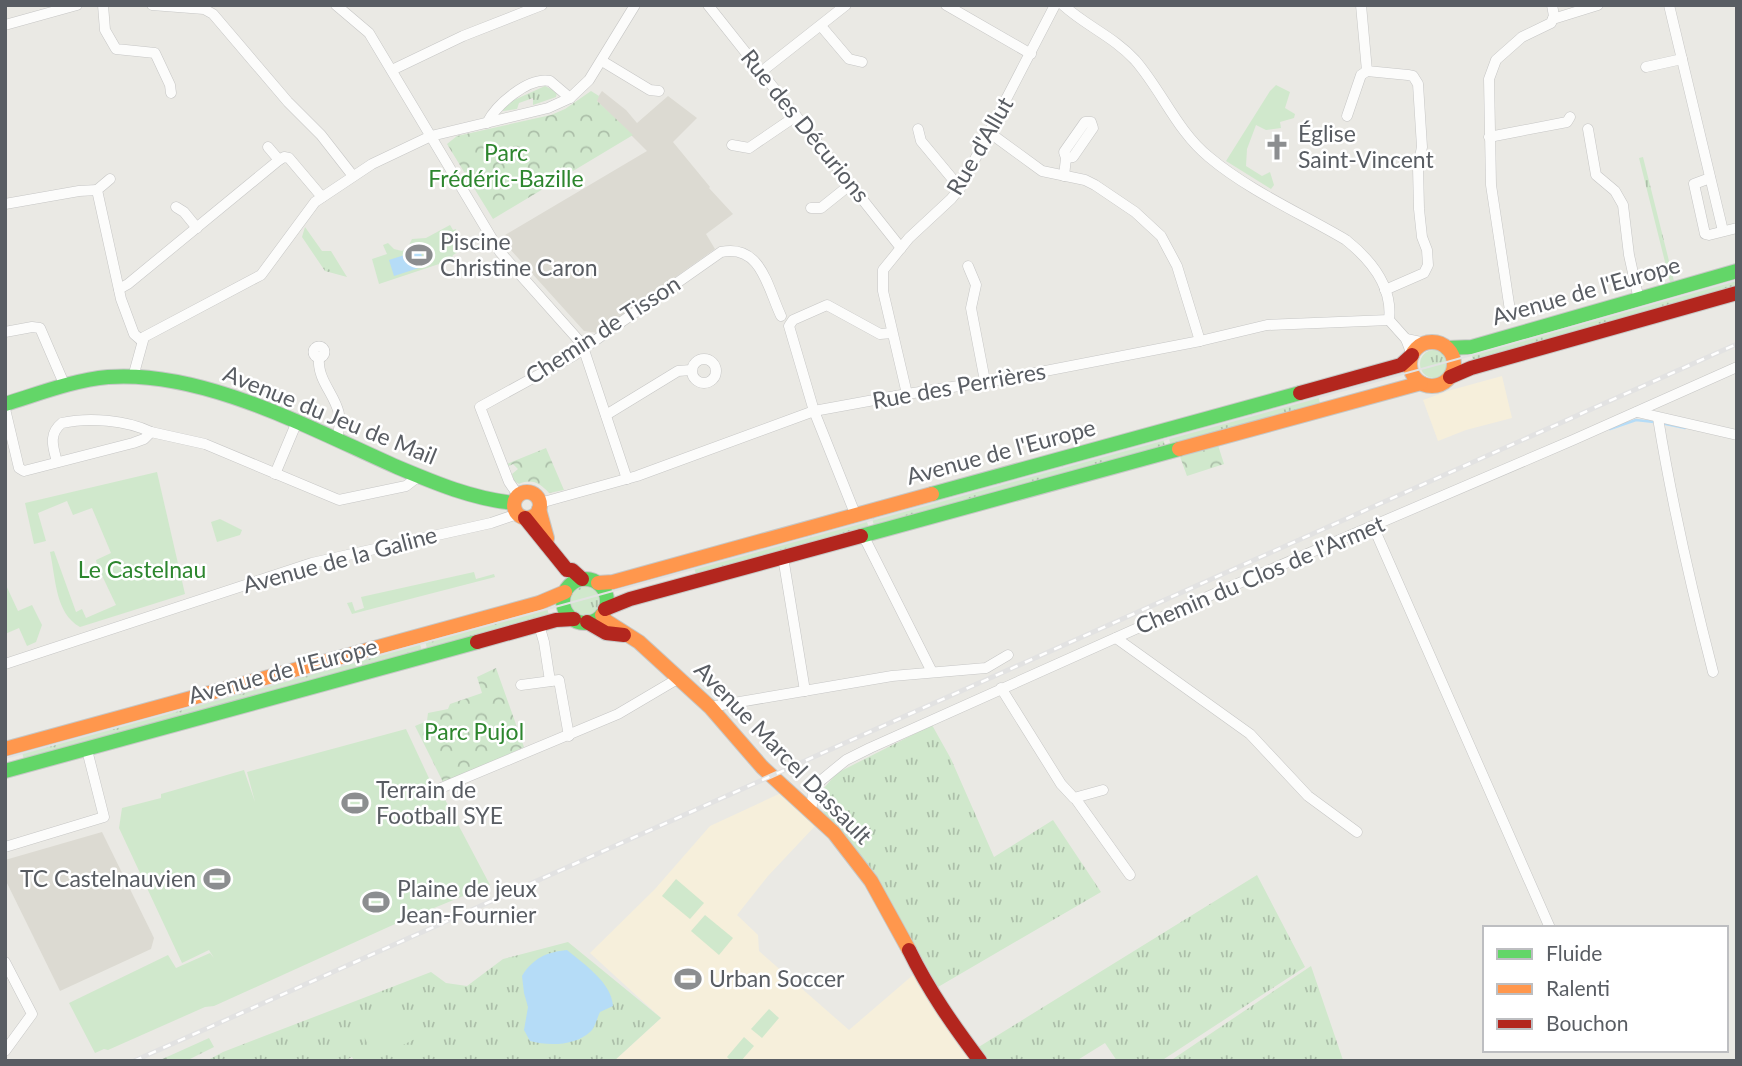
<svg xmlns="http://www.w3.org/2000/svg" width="1742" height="1066" viewBox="0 0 1742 1066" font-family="Lato,sans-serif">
<defs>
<pattern id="grass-tufts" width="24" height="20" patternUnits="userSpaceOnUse" patternTransform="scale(1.75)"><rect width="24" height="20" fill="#d0e8cc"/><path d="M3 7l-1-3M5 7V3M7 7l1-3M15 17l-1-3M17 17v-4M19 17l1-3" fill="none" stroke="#acbfa9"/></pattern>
<pattern id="forest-firs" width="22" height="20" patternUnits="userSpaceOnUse" patternTransform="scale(1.75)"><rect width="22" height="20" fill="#d0e8cc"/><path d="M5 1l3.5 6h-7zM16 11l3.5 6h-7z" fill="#acbfa9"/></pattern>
<pattern id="park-crowns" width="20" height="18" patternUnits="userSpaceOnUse" patternTransform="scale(1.75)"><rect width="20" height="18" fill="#d0e8cc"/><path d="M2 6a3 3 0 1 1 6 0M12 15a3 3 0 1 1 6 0" fill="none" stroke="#acbfa9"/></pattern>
</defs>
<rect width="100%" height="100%" fill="#eae9e4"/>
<g fill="#f6efdb">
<polygon points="1502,376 1512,418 1466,430 1438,441 1423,400 1451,390"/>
<polygon points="781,793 816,825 768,876 737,915 758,935 759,951 849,1030 913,975 978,1061 614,1061 661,1018 590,953 655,889 710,826"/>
</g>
<g fill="#dcdad2">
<polygon points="602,91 626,110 637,123 668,96 697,118 673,142 710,187 709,188 733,214 706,234 715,249 597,333 584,331 500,238 647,151 596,100"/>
<polygon points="102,832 154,938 151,949 60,991 5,879 5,860"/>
</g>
<g fill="url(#grass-tufts)">
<polygon points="545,86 557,92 556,97 533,105 533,98 519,103 517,109 503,111 503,105"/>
<polygon points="1643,157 1675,285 1671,286 1639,158"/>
<polygon points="305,227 322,251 331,251 347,277 325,271 302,237"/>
<polygon points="1737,278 1737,286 1473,361 1471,353"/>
<circle cx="1434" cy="364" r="14"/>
<polygon points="1317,392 1321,407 1171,448 1168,433"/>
<polygon points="1162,435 1166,449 875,529 871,515"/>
<polygon points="866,519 870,531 697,578 693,564"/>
<circle cx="585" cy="601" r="14"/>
<polygon points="546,604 550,619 428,652 424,637"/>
<polygon points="418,639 423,653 25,763 21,749"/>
<polygon points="932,725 951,759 994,857 1053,820 1101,892 938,987 875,873 825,815 817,796 837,773"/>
<polygon points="1257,875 1305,967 1161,1061 1117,1061 1105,1043 1076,1061 987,1061 977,1048"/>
<polygon points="568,942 661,1018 614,1061 354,1061 352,1057 344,1061 206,1061 223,1052 431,972 446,983 467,986 503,959"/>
<polygon points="1311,966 1343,1060 1170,1061"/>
</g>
<polygon fill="url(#forest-firs)" points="209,1038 214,1047 186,1061 158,1061"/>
<g fill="url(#park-crowns)">
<polygon points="591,91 599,96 597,101 633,135 493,219 447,144 457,136 551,115 565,109"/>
<polygon points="1217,442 1224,464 1187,476 1179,454"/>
<path d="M546,448l18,42 -15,3c-8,-9 -17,-15 -30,-9l-5,-3 -2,-7 6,-5 -5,-5 -4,2 -2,-2z"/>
<polygon points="496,668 524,747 444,784 415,726 427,721 428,713 448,709 450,704 482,693 477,677"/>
</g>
<g fill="#d0e8cc">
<polygon points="1276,85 1290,92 1285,108 1295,114 1294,118 1280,122 1281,128 1266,130 1256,125 1247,149 1246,166 1262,176 1270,172 1274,185 1271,189 1226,161 1270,91"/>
<polygon points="450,225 453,230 456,229 457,236 464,248 453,255 451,260 379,284 372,259 387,254 383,245 388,243 394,249 402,251 408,247 412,239 426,238"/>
<path d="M157,472l28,122 -105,33c-25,-14 -24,-48 -30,-75l4,-1 22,61 6,-3 4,9 30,-13 -19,-40 -1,-5 15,-7 -19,-45 -19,7 -6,-14 -29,12 8,28 -12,3 -9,-41z"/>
<polygon points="220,519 242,530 240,535 217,542 211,522"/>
<polygon points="474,572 476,579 494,574 495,577 352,614 347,603 352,602 355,611 364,608 361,597"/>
<polygon points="5,583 18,611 32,605 42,625 36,642 27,646 19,628 5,634"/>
<polygon points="406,729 435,791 437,794 441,792 490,885 395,924 214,1006 205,1007 108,1050 104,1049 95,1053 69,1003 168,955 176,968 210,953 214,958 209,950 182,963 119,828 122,808 161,798 161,794 244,770 255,802 247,772"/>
<polygon points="676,879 704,903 690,919 662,896"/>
<polygon points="705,915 733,938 719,955 691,931"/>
<polygon points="397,997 417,1038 375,1059 355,1018"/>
<polygon points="769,1009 779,1018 762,1038 751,1029"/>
<polygon points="744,1037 754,1046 741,1061 731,1061 727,1057"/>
</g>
<g fill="#b5dcf7">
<polygon points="420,250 425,266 394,276 389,260"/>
<path d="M567,950c17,14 45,33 46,56l-13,6c-3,6 -5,16 -10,20 -15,14 -42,14 -60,9l-6,-11 4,-23 -4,-14 -2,-17c11,-18 25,-24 45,-26z"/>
</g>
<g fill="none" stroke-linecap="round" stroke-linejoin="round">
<g stroke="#b5dcf7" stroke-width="2.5">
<polyline points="1661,423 1685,428"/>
<polyline points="1610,429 1636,420 1654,422"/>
</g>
<g stroke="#c6c6c5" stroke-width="11">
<g id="street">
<polyline points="103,5 105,30 116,49 155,53 170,85 171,93"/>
<polyline points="152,5 204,9 213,14 288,102 321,135 353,176"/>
<polyline points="336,5 369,33 500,252 582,344 627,479"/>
<polyline points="708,5 901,248"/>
<polyline points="946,5 1031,54"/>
<path d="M1063,5c23,21 51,32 72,55 27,31 42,71 74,97 39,33 93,57 137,83 25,20 47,47 43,80"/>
<polyline points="1361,5 1367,71 1408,75 1413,76 1418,84 1422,147 1418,167 1419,209 1422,237 1427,250 1428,265 1424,273 1385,290"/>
<polyline points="1669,5 1723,231"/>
<polyline points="1553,19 1598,5"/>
<polyline points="5,25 77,5"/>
<polyline points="821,26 849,59 862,62"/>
<polyline points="602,61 650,90 659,91"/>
<polyline points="1646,67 1682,59"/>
<polyline points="392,70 463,36 542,5"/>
<polyline points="761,72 846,5"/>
<polyline points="1347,116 1361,75 1367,71"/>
<path d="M487,123c9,-18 41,-46 63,-42l20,17"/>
<polyline points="918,129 921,141 960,188"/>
<polyline points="1588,129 1596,175 1615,191 1623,205 1629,255 1639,300"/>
<polyline points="990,133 1042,171 1085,180 1095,185 1135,212 1161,236 1177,266 1200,341"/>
<polyline points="1489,137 1567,122 1570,117"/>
<polyline points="732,145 749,148 796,116"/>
<polyline points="268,147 279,160 284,157 289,158 322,197"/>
<polyline points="1064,176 1066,158 1073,157 1093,128 1091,122 1085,122 1064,152 1066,158"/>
<polyline points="1710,178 1694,184 1705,234 1709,235 1737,228"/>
<polyline points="110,179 97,190 121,299 134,334 142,341"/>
<polyline points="5,204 79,191 97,190"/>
<polyline points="176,207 184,212 197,228"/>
<polyline points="811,208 821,208 851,184"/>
<polyline points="968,266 976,285 971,308 985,381"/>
<polyline points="119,289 128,284 279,160"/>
<polyline points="1511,317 1491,185 1489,79 1496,60 1522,37 1551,23 1554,16 1552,5"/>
<polyline points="1389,320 1406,339 1412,355"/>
<polyline points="5,332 32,327 40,328 65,386"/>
<polyline points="1406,339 1426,343"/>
<circle cx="319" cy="352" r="5.5"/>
<path d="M319,357c-3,32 32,45 17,83"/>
<circle cx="704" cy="371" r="12"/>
<polyline points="133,377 144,337 261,275 315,202 372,164 431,136 548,108 570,98 589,80 635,5"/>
<polyline points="907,394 883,291 883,270 909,238 951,199 960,188 1055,5"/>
<polyline points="5,409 19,468 24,471 133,443 144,439 151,432 205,444 339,500 406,486 419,476"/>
<polyline points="1637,412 1737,435"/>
<polyline points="606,415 678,371 691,370"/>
<path d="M1658,418c14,86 33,169 55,254"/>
<path d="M57,462c-4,-15 -9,-28 5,-39 27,-6 64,-3 89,9"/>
<polyline points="275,474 296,424"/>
<path d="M518,495l-9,-13 -29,-75 93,-51 148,-104c40,-8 46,34 60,64"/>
<polyline points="540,503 637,476 814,411 907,394 1004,379 1200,341 1267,325 1389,320"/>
<polyline points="856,516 814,411 789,326 793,320 827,305 880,334 892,333"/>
<polyline points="1373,526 1550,928"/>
<polyline points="863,535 932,672"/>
<polyline points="783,557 805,691"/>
<polyline points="539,625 544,642 550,681"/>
<polyline points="1116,638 1250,734 1308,796 1357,832"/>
<polyline points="5,664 312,563 491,523 517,514"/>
<polyline points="521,685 559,680 569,736"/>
<polyline points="1001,688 1061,784 1074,798 1103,790"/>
<polyline points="710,707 892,676 986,668 1008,655"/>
<polyline points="441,788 618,714 679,678"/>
<polyline points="1075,798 1130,875"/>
<polyline points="809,809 812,805 813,787 846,760 870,748 1216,593 1573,440 1737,367"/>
<polyline points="5,847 104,817 87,750"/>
<polyline points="5,962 32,1014 5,1051"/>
</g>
</g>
<g stroke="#c6c7c6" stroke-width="16">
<g id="fast">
<polyline points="1447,348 1472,347 1737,271"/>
<path d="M5,404c33,-10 69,-24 103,-27 96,-7 203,52 289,90 38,16 76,32 117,36"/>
<polyline points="932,494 1300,393"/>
<polyline points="861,536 1179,449"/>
<circle cx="585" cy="601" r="22"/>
<polyline points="5,771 477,642"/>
</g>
</g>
<g stroke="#c6c7c6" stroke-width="16">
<g id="slow">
<circle cx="1432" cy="364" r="22"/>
<polyline points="1179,449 1421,383"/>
<circle cx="527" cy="505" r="13"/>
<polyline points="539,509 547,538 546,544"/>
<polyline points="598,583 613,582 932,494"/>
<polyline points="602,615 606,621 639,642 710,707 762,767 834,833 871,881 909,950"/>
<polyline points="5,749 539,603 565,592"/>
</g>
</g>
<g stroke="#c6c7c6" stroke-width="16">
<g id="jam">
<polyline points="1450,377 1471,368 1737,293"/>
<polyline points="1300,393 1401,365 1412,355"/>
<polyline points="525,518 567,570 572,570 582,579"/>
<polyline points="605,609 630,599 861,536"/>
<polyline points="587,622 606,633 624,635"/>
<polyline points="477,642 556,620 574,619"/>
<path d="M909,950c20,41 44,75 71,111"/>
</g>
</g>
<use href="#street" stroke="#fcfcfb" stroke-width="10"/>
<use href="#fast" stroke="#63d668" stroke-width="14"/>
<use href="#slow" stroke="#ff974d" stroke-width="14"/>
<use href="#jam" stroke="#b3261e" stroke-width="14"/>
<polyline stroke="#e2e2e2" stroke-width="2" points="5,758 1454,360 1737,280"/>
<g stroke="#e2e2e2" stroke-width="5">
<polyline id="rail" points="134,1061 1737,344"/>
</g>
<use href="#rail" stroke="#fff" stroke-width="2.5" stroke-dasharray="8" stroke-linecap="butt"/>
</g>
<defs>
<g id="church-bare" transform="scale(2.1)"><path d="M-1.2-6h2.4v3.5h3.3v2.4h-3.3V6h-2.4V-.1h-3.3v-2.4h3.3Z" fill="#8c8e90" stroke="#fff" stroke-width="2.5" paint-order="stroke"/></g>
<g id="stadium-bare" transform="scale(2.1)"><path d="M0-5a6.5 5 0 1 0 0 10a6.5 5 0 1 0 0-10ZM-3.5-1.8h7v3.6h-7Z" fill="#8c8e90" stroke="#fff" stroke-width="2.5" paint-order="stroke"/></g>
</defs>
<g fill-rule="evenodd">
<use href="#church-bare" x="1277" y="147"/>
<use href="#stadium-bare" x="419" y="255"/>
<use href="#stadium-bare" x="355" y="803"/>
<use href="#stadium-bare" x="217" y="879"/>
<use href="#stadium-bare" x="376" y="902"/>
<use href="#stadium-bare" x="688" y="979"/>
</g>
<g text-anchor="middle" stroke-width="5" stroke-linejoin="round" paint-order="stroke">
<g font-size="23" fill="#595d63" stroke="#fff">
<text transform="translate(805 126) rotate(51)" y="8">Rue des Décurions</text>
<text transform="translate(980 146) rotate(-60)" y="8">Rue d'Allut</text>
<text transform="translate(1586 291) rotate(-16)" y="8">Avenue de l'Europe</text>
<text transform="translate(603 330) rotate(-33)" y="8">Chemin de Tisson</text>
<text transform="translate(959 386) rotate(-10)" y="8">Rue des Perrières</text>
<text transform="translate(330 415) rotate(22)" y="8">Avenue du Jeu de Mail</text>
<text transform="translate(1001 452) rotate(-15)" y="8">Avenue de l'Europe</text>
<text transform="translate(340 560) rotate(-15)" y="8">Avenue de la Galine</text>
<text transform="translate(1260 575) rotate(-23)" y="8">Chemin du Clos de l'Armet</text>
<text transform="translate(283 671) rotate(-15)" y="8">Avenue de l'Europe</text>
<text transform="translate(783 753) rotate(46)" y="8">Avenue Marcel Dassault</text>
</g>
<g font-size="23" fill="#595d63" stroke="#fff" text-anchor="start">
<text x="1298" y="142">Église<tspan x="1298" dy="26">Saint-Vincent</tspan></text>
<text x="440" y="250">Piscine<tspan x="440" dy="26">Christine Caron</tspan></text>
<text x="376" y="798">Terrain de<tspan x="376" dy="26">Football SYE</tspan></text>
<text x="196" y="887" text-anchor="end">TC Castelnauvien</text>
<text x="397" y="897">Plaine de jeux<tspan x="397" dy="26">Jean-Fournier</tspan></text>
<text x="709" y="987">Urban Soccer</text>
</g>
<g font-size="23" fill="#2d862e" stroke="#fff">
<text x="506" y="161">Parc<tspan x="506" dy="26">Frédéric-Bazille</tspan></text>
<text x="142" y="578">Le Castelnau</text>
<text x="474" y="740">Parc Pujol</text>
</g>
</g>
<rect width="1742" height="1066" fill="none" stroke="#595d63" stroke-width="14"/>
<rect x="1483" y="926" width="245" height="126" fill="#ffffff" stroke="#bdbec1" stroke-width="2"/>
<rect x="1497" y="949" width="35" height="10" fill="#63d668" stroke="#bdbec1" stroke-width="2"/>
<text x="1546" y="961" font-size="21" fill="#595d63">Fluide</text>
<rect x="1497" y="984" width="35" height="10" fill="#ff974d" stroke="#bdbec1" stroke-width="2"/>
<text x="1546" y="996" font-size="21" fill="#595d63">Ralenti</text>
<rect x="1497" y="1019" width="35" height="10" fill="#b3261e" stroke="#bdbec1" stroke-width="2"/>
<text x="1546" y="1031" font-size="21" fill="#595d63">Bouchon</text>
</svg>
